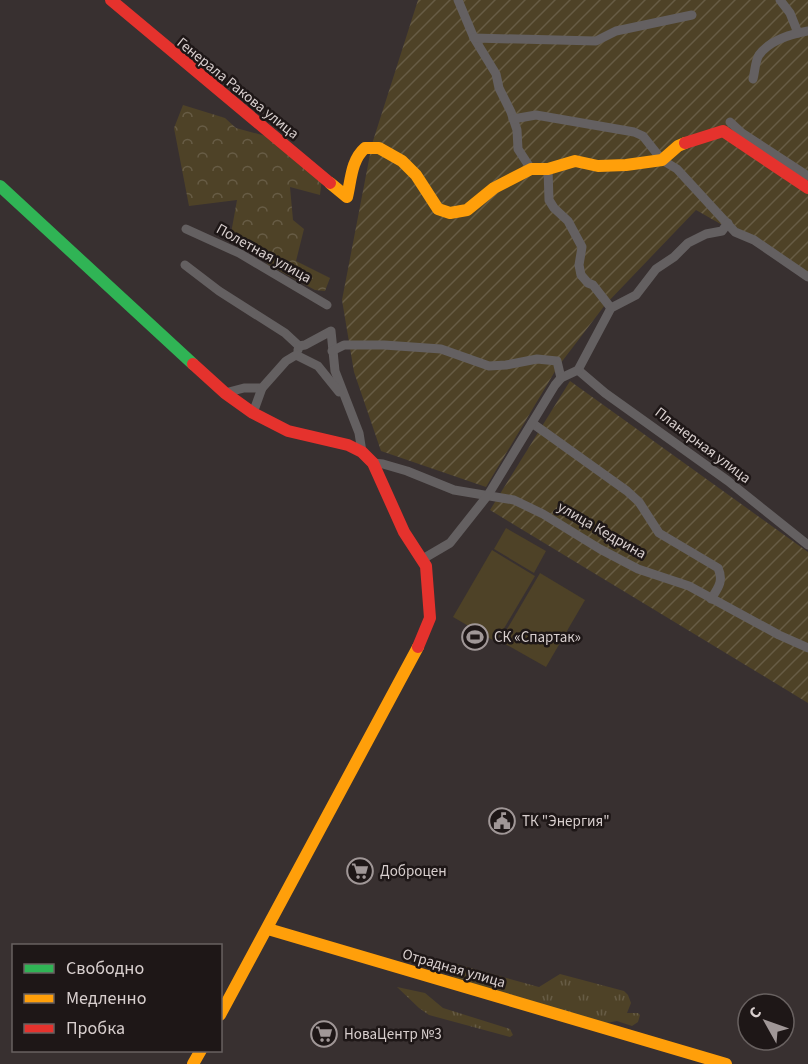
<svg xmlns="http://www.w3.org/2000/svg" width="808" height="1064" viewBox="0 0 808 1064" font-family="'Source Sans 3',sans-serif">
<defs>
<pattern id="grass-tufts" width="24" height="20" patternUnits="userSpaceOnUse" patternTransform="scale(1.5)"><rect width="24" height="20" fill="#4e4227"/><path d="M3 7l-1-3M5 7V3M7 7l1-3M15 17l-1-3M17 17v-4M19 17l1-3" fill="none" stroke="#675c45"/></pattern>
<pattern id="park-crowns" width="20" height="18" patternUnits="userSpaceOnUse" patternTransform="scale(1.5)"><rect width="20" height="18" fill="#4e4227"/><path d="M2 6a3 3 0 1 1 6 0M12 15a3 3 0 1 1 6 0" fill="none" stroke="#675c45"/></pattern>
<pattern id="garden-furrows" width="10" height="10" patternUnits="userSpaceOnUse" patternTransform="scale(1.5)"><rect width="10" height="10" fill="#4e4227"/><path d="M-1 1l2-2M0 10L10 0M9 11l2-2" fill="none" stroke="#675c45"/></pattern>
</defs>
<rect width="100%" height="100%" fill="#383030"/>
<g fill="url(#grass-tufts)">
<polygon points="456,964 539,987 560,974 624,991 628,995 631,1003 627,1013 638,1013 640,1015 638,1022 632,1026 617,1021 606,1023 452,979"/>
<polygon points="397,987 425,993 443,1008 510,1029 513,1035 510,1037 429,1015 419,1008"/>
</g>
<polygon fill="url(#park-crowns)" points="183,105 225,118 236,128 273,138 322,178 320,195 290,187 293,220 304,229 296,261 330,278 325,291 315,290 267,264 266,251 230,239 237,200 189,206 174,128"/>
<g fill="url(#garden-furrows)">
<polygon points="418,0 808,0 808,274 696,210 605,305 557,368 486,487 381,451 354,372 342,300 372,144"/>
<polygon points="570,381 808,552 808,703 490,510"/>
</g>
<g fill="#4e4227">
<polygon points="506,528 546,551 534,573 494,549"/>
<polygon points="492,550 535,576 496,642 453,617"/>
<polygon points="540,573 585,600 546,667 500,641"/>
</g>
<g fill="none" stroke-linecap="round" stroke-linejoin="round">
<g stroke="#646061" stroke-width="9">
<polyline points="458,0 474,38 496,74 499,88 511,112 517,130 518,149 531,169"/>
<polyline points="780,0 790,13 798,33"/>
<polyline points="474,38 596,41 616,31 692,15"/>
<path d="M753,79c2,-7 2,-18 6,-24 11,-15 32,-21 49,-24"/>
<polyline points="513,119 536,115 634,132 643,136 662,160 677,169 735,232 754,240 808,277"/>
<polyline points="730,122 742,133 808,176"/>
<polyline points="548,169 549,200 554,208 568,221 582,247 579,265 581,275 588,283 593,285 611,308"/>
<polyline points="186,229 239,253 327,305"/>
<polyline points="185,265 219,291 285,333 299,346 298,350"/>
<polyline points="299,346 305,345 331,331 335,371 359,433 362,452"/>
<polyline points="332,351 344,345 384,345 441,349 489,366 506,365 537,359 557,361 561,378"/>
<polyline points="578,370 605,393 728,481 808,545"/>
<polyline points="225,393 244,388 262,388 286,361 296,355 318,366 339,392"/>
<polyline points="253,413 262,388"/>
<path d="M532,423l95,68 12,11 20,31 59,35c6,13 0,20 -7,31"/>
<polyline points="373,463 383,464 407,471 454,490 514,500 543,514 600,549 638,569 689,586 779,635 808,648"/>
<polyline points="421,560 450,543 488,495 555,385 561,378 578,370 611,308 636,295 656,269 674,257 688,243 706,234 722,231 728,223"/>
</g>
<polyline stroke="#30b455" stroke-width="12" points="0,186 193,364"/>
<g stroke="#ff9f0a" stroke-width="12">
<path d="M330,183l17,14c4,-16 4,-37 18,-49h14l23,13 14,14 22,34 12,4 17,-3 27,-22 37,-19h17l27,-8 23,5 28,-1 36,-5 16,-14 7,-3"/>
<polyline points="268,929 726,1064"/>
<polyline points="220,1015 418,647"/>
<polyline points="193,1064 201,1050"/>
</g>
<g stroke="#e5322d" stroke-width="12">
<polyline points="111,0 330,183"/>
<polyline points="685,143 723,131 808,188"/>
<polyline points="193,364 225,393 253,413 288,431 348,445 362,452 373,463 404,532 426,566 430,618 418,647"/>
</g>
</g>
<defs>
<g id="stadium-ring" transform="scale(1.35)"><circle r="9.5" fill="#1e1717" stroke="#a09797" stroke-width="1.5"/><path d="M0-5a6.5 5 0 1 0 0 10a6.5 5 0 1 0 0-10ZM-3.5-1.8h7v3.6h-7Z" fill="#a09797"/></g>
<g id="civic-ring" transform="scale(1.35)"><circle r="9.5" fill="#1e1717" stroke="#a09797" stroke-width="1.5"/><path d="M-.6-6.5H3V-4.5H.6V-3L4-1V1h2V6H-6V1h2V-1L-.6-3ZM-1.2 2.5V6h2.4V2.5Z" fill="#a09797"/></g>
<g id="supermarket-ring" transform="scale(1.35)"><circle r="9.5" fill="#1e1717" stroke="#a09797" stroke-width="1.5"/><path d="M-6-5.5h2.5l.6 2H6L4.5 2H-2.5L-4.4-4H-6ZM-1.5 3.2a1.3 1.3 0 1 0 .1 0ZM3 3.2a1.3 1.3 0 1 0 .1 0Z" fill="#a09797"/></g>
</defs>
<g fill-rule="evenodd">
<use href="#stadium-ring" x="475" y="637"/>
<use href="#civic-ring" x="502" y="821"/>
<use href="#supermarket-ring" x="360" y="871"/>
<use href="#supermarket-ring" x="324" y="1034"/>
</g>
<g text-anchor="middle" stroke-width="5" stroke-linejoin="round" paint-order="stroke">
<g font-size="15" fill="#d8cfce" stroke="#1e1717">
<text transform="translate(238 88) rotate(39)" y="5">Генерала Ракова улица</text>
<text transform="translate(264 253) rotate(29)" y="5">Полетная улица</text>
<text transform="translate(703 445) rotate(37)" y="5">Планерная улица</text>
<text transform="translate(602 530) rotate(30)" y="5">улица Кедрина</text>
<text transform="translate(454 968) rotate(16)" y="5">Отрадная улица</text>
</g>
<g font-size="15" fill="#d8cfce" stroke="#1e1717" text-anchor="start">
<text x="494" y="642">СК «Спартак»</text>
<text x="522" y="826">ТК "Энергия"</text>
<text x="380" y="876">Доброцен</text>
<text x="344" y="1039">НоваЦентр №3</text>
</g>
</g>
<rect x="12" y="944" width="210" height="108" fill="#1e1717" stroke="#686160" stroke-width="1.5"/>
<rect x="24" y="964" width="30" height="9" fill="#30b455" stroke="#686160" stroke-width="1.5"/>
<text x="66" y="974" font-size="18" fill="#d8cfce">Свободно</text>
<rect x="24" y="994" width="30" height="9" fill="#ff9f0a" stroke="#686160" stroke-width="1.5"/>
<text x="66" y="1004" font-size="18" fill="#d8cfce">Медленно</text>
<rect x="24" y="1024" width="30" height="9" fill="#e5322d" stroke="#686160" stroke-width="1.5"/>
<text x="66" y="1034" font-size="18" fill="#d8cfce">Пробка</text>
<g transform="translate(766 1022) rotate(310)"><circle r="28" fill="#1e1717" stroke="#686160" stroke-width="1.5"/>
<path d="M0-4.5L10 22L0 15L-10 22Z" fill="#a09797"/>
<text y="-9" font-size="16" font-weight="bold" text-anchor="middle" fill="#d8cfce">С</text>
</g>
</svg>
